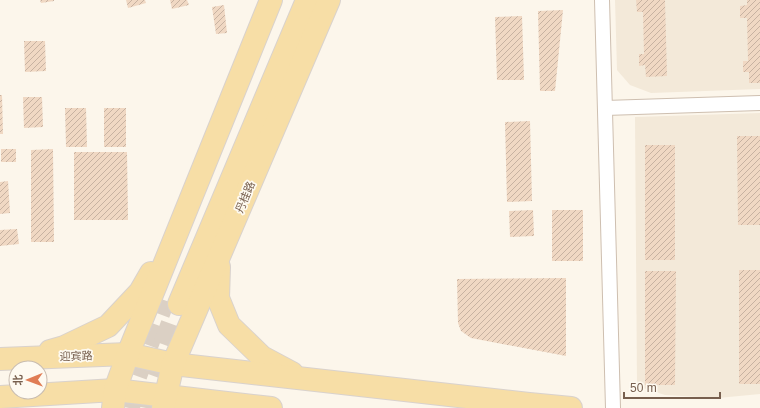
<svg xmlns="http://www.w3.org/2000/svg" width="760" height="408" viewBox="0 0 760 408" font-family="Arial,'Noto Sans SC',sans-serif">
<defs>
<pattern id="building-hatch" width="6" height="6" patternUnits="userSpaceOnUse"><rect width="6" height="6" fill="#f0d8c3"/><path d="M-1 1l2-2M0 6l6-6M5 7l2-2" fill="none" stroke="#c7b2a1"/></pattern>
</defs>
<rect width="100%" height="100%" fill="#fcf6eb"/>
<g fill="#f3e9d9">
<polygon points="615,0 760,0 760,89 651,93 630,85 617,70"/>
<polygon points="760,113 760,394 718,398 665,395 637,386 635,117"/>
</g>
<g fill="url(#building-hatch)">
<polygon points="40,0 54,0 54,1 41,3"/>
<polygon points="126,0 145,0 146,3 128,8"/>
<polygon points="170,0 187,0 189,5 172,9"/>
<polygon points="636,0 665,0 667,76 646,77 645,65 639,66 639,54 644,54 643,12 637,12"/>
<polygon points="747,0 760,0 760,83 749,83 749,72 743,72 743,61 748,61 747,18 740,18 740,6 747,5"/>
<polygon points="224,5 227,33 216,34 212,7"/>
<polygon points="563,10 555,91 540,91 538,11"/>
<polygon points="522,16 524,80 497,80 495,17"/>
<polygon points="24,41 45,41 46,71 25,72"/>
<polygon points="0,95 2,95 3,134 0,134"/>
<polygon points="23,97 42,97 43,127 24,128"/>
<polygon points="65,108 86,108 87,147 66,147"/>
<rect x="104" y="108" width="22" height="39"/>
<polygon points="530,121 532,201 507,202 505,122"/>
<polygon points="737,136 760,136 760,225 738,225"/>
<rect x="645" y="145" width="30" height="115"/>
<rect x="1" y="149" width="15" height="13"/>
<polygon points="53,149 54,242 31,242 31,150"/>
<polygon points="74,152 127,152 128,220 74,220"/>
<polygon points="8,181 10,213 0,214 0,182"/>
<polygon points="533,210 534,236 510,237 509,211"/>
<rect x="552" y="210" width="31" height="51"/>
<polygon points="17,229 19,244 0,246 0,230"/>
<rect x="739" y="270" width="21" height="114"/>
<polygon points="645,271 676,271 675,385 645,385"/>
<polygon points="566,278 566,356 471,338 461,331 458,323 457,279"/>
</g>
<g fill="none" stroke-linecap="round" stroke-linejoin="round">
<g stroke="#dbd0c4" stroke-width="22" stroke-dasharray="22 11" stroke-linecap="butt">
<polyline points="129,408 135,379 164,300"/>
<polyline points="146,408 151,381 179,304"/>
</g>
<g stroke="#cebfb0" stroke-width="16">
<g id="street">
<polyline points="602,0 613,408"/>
<polyline points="605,108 760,103"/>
</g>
</g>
<g stroke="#d9d2cd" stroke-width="24">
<g id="primary">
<polyline points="219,267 218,298 229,325 262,357 292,373"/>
<polyline points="179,304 307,0"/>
<polyline points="50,351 64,347 108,326 140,292 151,273"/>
<polyline points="0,359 128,354 173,364 529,404 571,408"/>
<polyline points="0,397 115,390 271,408"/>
<polyline points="113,408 115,390 128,354 271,0"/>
<polyline points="163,408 173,364 329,0"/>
</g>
</g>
<use href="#street" stroke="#fff" stroke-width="14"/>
<use href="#primary" stroke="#f7dea6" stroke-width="22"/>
</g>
<g text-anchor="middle" stroke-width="3.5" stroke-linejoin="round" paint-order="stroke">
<g font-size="11" fill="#775f4e" stroke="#fefaf1">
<text transform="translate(245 197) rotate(-67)" y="4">丹桂路</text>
<text transform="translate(76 356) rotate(-2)" y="4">迎宾路</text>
</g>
</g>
<g transform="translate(28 380) rotate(269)"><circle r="19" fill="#fefaf1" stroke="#c8bcb0"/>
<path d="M0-3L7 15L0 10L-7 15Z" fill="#e07d55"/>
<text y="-6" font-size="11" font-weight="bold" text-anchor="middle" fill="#775f4e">北</text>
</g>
<path d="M624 392v6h96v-6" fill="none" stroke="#775f4e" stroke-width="2"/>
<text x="630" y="392" font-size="12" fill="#775f4e" stroke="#fefaf1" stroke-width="3" paint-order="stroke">50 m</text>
</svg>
